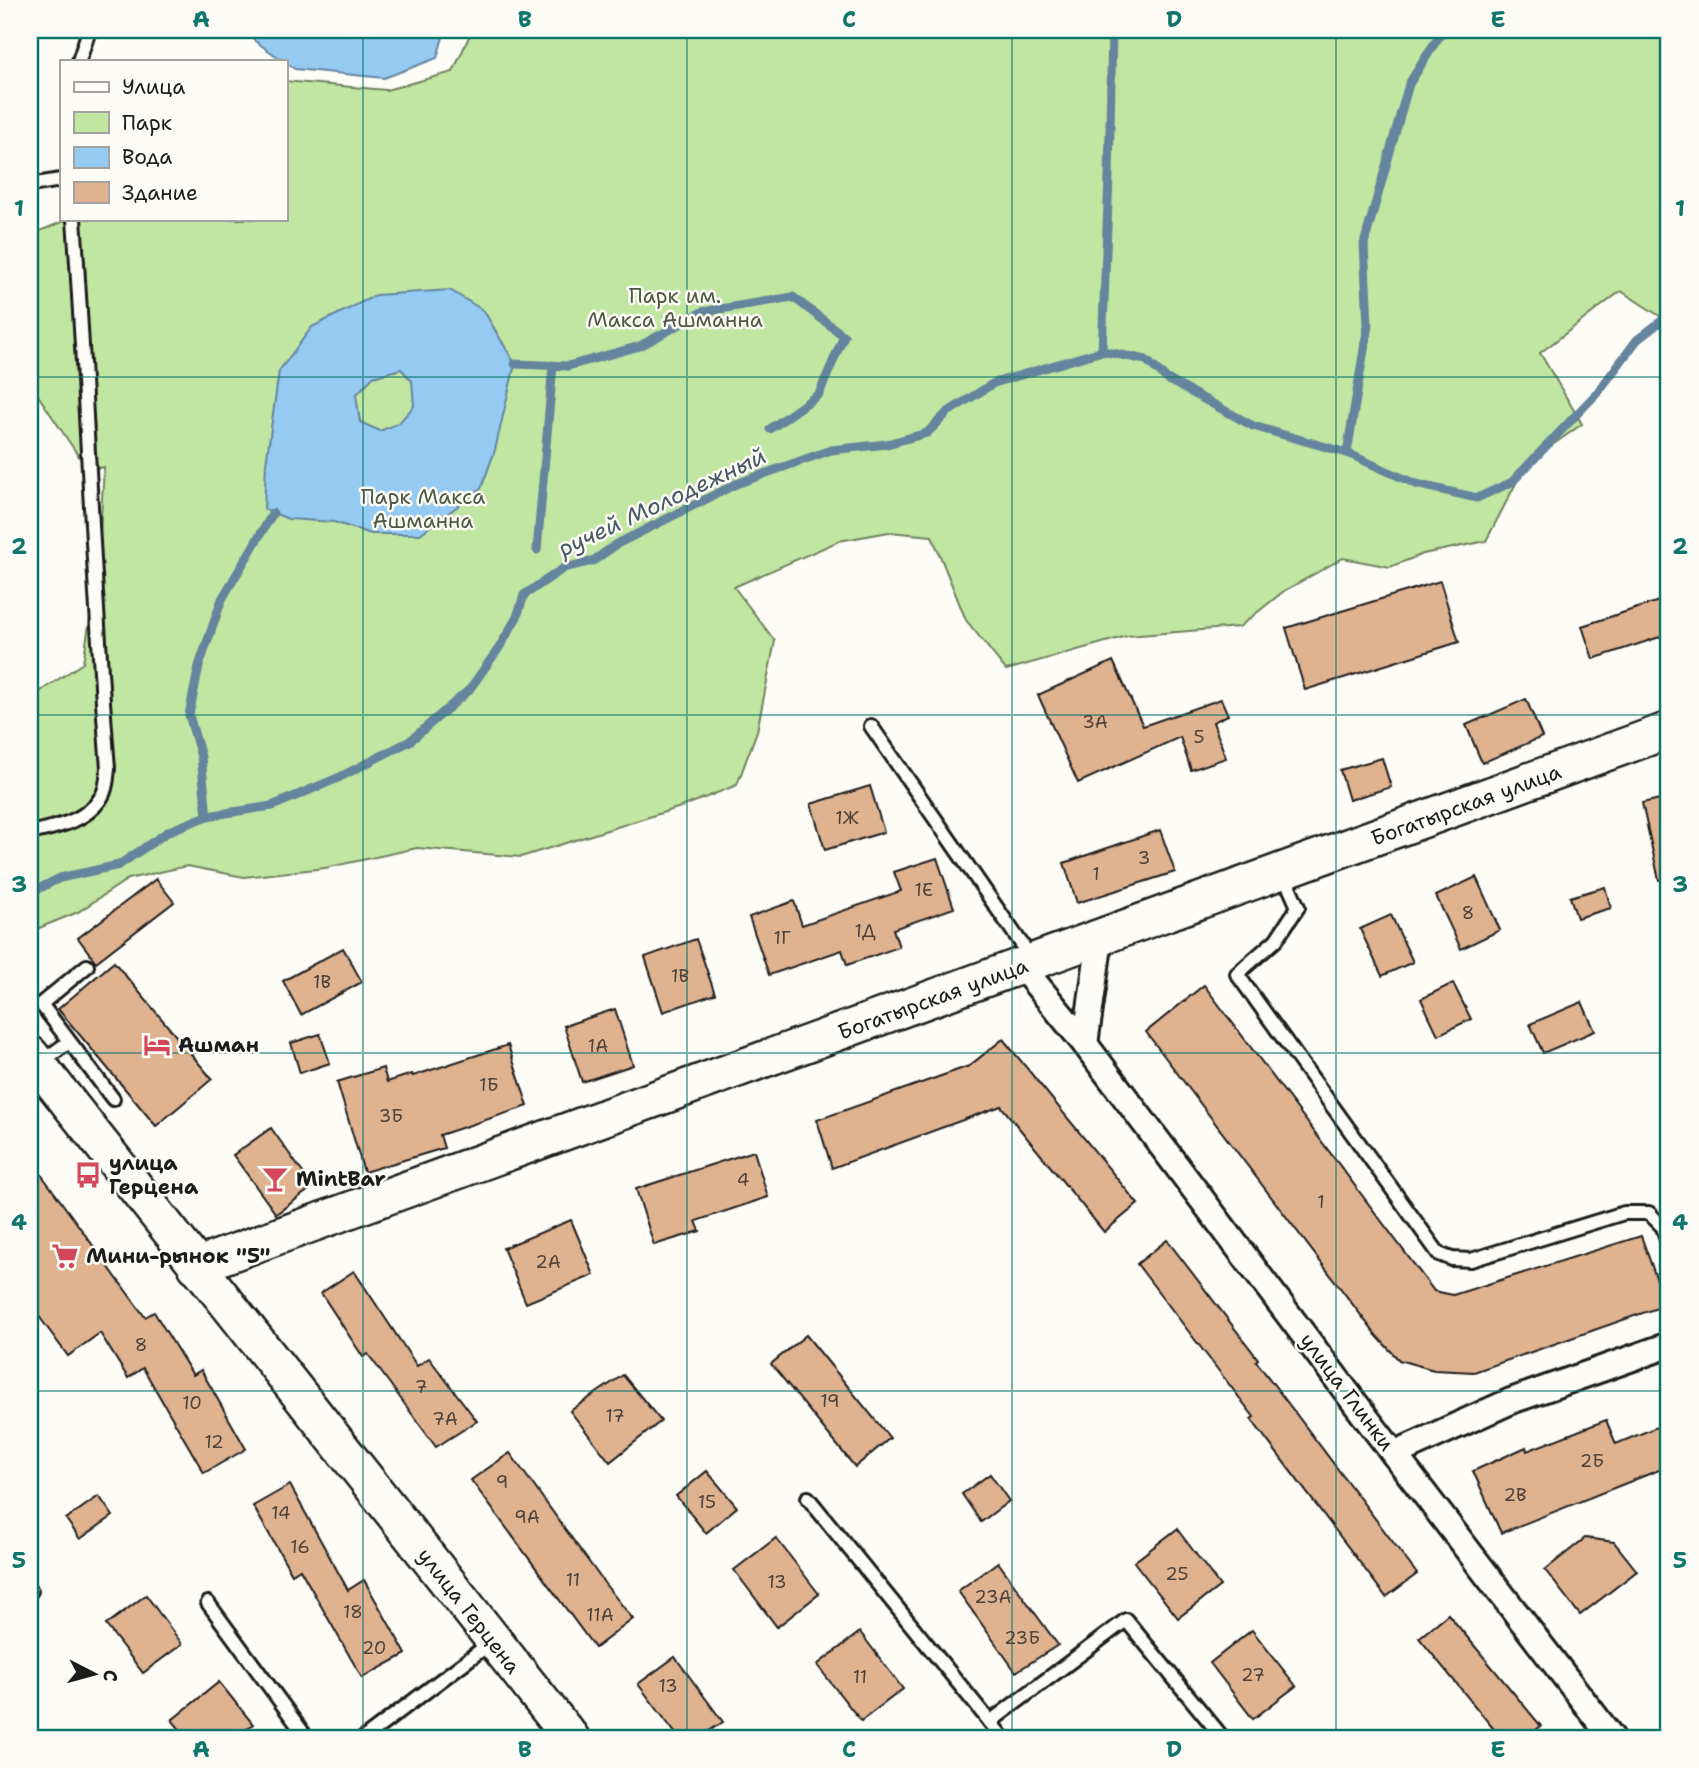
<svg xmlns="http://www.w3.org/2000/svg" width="1699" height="1768" viewBox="0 0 1699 1768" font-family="'Shantell Sans',sans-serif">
<rect width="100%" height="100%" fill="#fdfcf7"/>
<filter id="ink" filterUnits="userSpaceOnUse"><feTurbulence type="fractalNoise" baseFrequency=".0143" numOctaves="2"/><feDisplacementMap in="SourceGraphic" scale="14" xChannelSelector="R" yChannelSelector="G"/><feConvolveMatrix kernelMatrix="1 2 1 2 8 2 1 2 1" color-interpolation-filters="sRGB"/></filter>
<g filter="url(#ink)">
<polygon fill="#c1e6a1" stroke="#6e815e" stroke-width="2" points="472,30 1669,30 1669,322 1621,291 1540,353 1582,424 1526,464 1486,541 1423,554 1390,567 1343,558 1284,591 1239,627 1127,636 1006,670 966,620 932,536 889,532 839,541 734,587 775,641 757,731 737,785 684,806 521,857 417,848 325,868 244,877 187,866 128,879 78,912 39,928 30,920 30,698 83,663 98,567 104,467 88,470 37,394 30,344 30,235 69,219 285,219 285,81 386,90 453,72"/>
<g fill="#95caf3" stroke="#65849d" stroke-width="2" fill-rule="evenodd">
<polygon points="248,30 445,30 437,58 384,78 295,69 255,41"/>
<path d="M450,290l34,21 31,53 -20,86 -14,39 -61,45h-49l-37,-12 -46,-3 -24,-10 2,-45 13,-93 33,-44 64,-32zM401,369l11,12 2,25 -15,17 -19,8 -20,-9 -4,-27 17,-18z"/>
</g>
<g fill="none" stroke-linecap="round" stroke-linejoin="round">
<g stroke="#65849d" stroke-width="9">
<polyline points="1102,351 1109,177 1112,30"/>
<polyline points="515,364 568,366 640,346 702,312 793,297 844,336 819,394 770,429"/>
<polyline points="1347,453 1368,325 1364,244 1409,84 1443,30"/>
<polyline points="537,550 553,365"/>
<polyline points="207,816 201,757 189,715 199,666 222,599 273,513"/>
<polyline points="30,893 60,878 119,865 169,831 207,816 272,806 338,778 410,741 469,690 499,648 517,617 524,595 564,568 593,561 617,544 736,484 831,450 887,444 927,433 948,412 994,383 1102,351 1146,360 1167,379 1253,426 1347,453 1416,484 1477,498 1512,482 1598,392 1637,340 1669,315"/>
</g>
</g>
<g fill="#dfb290" stroke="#1c1c1c" stroke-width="2">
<polygon points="1440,581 1459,642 1305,690 1286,628"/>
<polygon points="1662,600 1669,623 1669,634 1593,659 1582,626"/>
<polygon points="1113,661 1143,726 1221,699 1228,715 1213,722 1226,758 1191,770 1180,737 1078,783 1038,695"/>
<polygon points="1526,699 1542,737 1482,763 1466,725"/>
<polygon points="1382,758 1391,787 1349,800 1340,770"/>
<polygon points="870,786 884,832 825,850 811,804"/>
<polygon points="1669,797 1669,879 1659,880 1642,803"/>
<polygon points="1160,830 1175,872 1077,903 1064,863"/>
<polygon points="937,858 954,908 893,929 899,947 847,965 842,950 769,975 749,917 794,901 802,925 901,891 894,872"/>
<polygon points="1476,877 1500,930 1461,949 1436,896"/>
<polygon points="156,879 174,902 96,962 78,938"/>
<polygon points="1605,887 1611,908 1577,918 1570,897"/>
<polygon points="1391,915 1413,962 1382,976 1360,929"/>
<polygon points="696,939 715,994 663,1012 645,957"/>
<polygon points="343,948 362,982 301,1015 283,981"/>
<polygon points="114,962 212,1079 156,1126 58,1009"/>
<polygon points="1453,983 1471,1019 1438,1035 1421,999"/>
<polygon points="1204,985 1434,1291 1453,1295 1641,1236 1666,1305 1474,1372 1434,1370 1399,1360 1376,1335 1146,1032"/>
<polygon points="1582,1002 1595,1031 1543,1053 1530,1024"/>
<polygon points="615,1009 633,1065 582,1082 564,1026"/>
<polygon points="320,1034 330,1063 300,1073 291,1043"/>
<polygon points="1003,1039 1138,1204 1104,1232 1001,1106 832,1168 817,1120 969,1066"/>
<polygon points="508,1045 528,1106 440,1135 444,1148 364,1172 337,1082 383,1068 387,1082 412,1074 413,1076"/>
<polygon points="271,1128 313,1187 276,1214 233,1155"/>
<polygon points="754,1151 768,1197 696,1221 700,1231 654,1245 636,1189"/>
<polygon points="30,1159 145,1317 154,1312 193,1375 201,1370 246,1449 204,1473 143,1368 128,1378 100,1333 68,1356 30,1304"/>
<polygon points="571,1220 594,1275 526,1303 503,1248"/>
<polygon points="1167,1240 1258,1359 1256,1361 1417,1574 1386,1597 1251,1419 1254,1417 1137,1264"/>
<polygon points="354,1271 417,1366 429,1358 477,1421 436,1447 368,1354 363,1357 321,1293"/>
<polygon points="806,1335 890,1438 855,1467 771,1364"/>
<polygon points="623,1375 661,1421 610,1462 570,1411"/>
<polygon points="1606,1420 1616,1444 1669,1422 1669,1466 1501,1533 1473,1471 1526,1447 1527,1451"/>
<polygon points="510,1453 605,1584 633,1619 595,1648 471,1480"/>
<polygon points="707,1471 737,1507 706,1533 676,1496"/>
<polygon points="990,1474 1009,1501 981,1522 962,1494"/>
<polygon points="290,1485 348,1590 364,1580 406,1654 362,1678 300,1569 292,1574 253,1506"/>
<polygon points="99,1496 113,1516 80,1539 66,1519"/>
<polygon points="1177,1529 1220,1586 1178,1618 1134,1562"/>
<polygon points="776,1538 819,1594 777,1627 734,1570"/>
<polygon points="1585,1538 1614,1542 1637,1571 1580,1615 1545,1570"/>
<polygon points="998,1562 1058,1645 1016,1672 958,1591"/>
<polygon points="146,1595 182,1644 143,1673 106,1625"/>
<polygon points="1448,1614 1541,1726 1526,1738 1501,1738 1419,1638"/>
<polygon points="1252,1630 1296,1686 1253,1719 1210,1663"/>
<polygon points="860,1632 903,1689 861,1721 817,1665"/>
<polygon points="675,1657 723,1722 698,1738 679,1738 638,1684"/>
<polygon points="219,1682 253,1724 236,1738 187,1738 172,1720"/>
</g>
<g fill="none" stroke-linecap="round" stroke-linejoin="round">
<g stroke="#1c1c1c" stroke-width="18">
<g id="lane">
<polyline points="79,61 89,30"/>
<polyline points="30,185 61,180"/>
<polyline points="871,726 1032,959"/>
<path d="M30,833c26,-6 58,-12 72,-37 5,-8 5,-19 6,-28 -15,-183 -21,-366 -34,-549"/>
<polyline points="1283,873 1298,907 1276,940 1237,974 1439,1254 1452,1259 1471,1260 1624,1213 1649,1213 1663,1227 1669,1246"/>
<polyline points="87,966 41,1004 113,1099"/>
<polyline points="41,1062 69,1042"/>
<polyline points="808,1498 990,1722 1126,1620 1223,1738"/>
<polyline points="30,1591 31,1591"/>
<polyline points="208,1603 307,1738"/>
<polyline points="990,1722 1003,1738"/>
<polyline points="364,1738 493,1641"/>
</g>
</g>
<g stroke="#1c1c1c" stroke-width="30">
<g id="street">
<polyline points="1022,967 1085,1044 1364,1415 1612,1738"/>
<polyline points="1085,1044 1100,939"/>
<polyline points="1394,1454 1511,1401 1669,1345"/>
</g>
</g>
<g stroke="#1c1c1c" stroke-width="40">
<g id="secondary">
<polyline points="30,1054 571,1738"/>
<polyline points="196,1266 1669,730"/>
</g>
</g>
<use href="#lane" stroke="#fdfcf7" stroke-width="12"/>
<use href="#street" stroke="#fdfcf7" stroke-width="24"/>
<use href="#secondary" stroke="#fdfcf7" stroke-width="35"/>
</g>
</g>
<path fill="none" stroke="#0f766e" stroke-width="2" stroke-opacity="0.55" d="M363,30v1708M687,30v1708M1012,30v1708M1336,30v1708M30,377h1639M30,715h1639M30,1053h1639M30,1391h1639"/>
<defs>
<g id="hotel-bare" transform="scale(2.1)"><path d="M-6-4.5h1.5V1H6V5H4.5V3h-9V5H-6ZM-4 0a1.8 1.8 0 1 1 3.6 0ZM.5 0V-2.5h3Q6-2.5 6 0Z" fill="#d1495b" stroke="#fdfcf7" stroke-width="2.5" paint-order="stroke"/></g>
<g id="bus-bare" transform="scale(2.1)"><path d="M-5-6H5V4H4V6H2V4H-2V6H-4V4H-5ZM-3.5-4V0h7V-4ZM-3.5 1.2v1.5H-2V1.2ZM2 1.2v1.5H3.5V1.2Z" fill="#d1495b" stroke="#fdfcf7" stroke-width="2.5" paint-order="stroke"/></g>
<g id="bar-bare" transform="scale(2.1)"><path d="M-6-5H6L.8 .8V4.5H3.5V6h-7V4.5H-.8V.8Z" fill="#d1495b" stroke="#fdfcf7" stroke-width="2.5" paint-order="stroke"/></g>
<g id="supermarket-bare" transform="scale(2.1)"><path d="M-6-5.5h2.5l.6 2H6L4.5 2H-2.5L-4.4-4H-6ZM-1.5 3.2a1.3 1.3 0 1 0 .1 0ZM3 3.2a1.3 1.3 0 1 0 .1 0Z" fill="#d1495b" stroke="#fdfcf7" stroke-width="2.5" paint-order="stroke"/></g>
</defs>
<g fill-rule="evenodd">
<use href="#hotel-bare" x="157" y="1045"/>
<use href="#bus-bare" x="88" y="1175"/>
<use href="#bar-bare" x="275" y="1179"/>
<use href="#supermarket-bare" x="65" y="1256"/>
</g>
<g text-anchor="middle" stroke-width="5" stroke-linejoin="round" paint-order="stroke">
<g font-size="18" fill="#4d4239">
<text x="1095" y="728">3А</text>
<text x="1199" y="743">5</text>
<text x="847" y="824">1Ж</text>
<text x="1144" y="864">3</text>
<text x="1096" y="880">1</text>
<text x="924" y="896">1Е</text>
<text x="1468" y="919">8</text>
<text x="865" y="937">1Д</text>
<text x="782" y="944">1Г</text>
<text x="680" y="982">1В</text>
<text x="322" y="988">1В</text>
<text x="598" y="1052">1А</text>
<text x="489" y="1091">1Б</text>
<text x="391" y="1122">3Б</text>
<text x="743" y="1186">4</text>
<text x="1321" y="1208">1</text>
<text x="548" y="1268">2А</text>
<text x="141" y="1351">8</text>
<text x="421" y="1393">7</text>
<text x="830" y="1407">19</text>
<text x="192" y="1409">10</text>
<text x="615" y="1422">17</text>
<text x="445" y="1425">7А</text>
<text x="214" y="1448">12</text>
<text x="1592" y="1467">2Б</text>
<text x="502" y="1488">9</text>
<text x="1515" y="1501">2В</text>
<text x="707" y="1508">15</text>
<text x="281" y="1519">14</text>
<text x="527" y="1523">9А</text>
<text x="300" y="1553">16</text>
<text x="1177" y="1580">25</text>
<text x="573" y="1586">11</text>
<text x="777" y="1588">13</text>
<text x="993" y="1603">23А</text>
<text x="353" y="1618">18</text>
<text x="600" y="1621">11А</text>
<text x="1022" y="1644">23Б</text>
<text x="374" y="1654">20</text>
<text x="1253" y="1681">27</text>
<text x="860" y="1683">11</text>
<text x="668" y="1692">13</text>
</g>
<g font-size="21" fill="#4e5944" stroke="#fdfcf7">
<text x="675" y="303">Парк им.<tspan x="675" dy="24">Макса Ашманна</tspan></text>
<text x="423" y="504">Парк Макса<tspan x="423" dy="24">Ашманна</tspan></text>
</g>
<g font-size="21" fill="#1c1c1c" stroke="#fdfcf7">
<text transform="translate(1466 805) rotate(-20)" y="7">Богатырская улица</text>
<text transform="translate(933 999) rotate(-20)" y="7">Богатырская улица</text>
<text transform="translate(1347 1392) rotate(53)" y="7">улица Глинки</text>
<text transform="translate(469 1611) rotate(52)" y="7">улица Герцена</text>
</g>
<g font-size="21" font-weight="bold" fill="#1c1c1c" stroke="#fdfcf7" text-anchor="start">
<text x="178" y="1052">Ашман</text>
<text x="109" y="1170">улица<tspan x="109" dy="24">Герцена</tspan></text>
<text x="296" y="1186">MintBar</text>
<text x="86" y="1263">Мини-рынок "5"</text>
</g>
<g font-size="23" font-style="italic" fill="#465967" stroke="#fdfcf7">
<text transform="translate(662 502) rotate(-25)" y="8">ручей Молодежный</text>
</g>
</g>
<rect width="1699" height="1768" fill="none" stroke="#fdfcf7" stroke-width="77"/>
<rect x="60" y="60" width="228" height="161" fill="#fdfcf7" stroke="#a3a29f" stroke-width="2"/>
<rect x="74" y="82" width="35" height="10" fill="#fdfcf7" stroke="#a3a29f" stroke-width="2"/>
<text x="122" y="94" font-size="21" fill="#1c1c1c">Улица</text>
<rect x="74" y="112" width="35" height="21" fill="#c1e6a1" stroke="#a3a29f" stroke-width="2"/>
<text x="122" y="130" font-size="21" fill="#1c1c1c">Парк</text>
<rect x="74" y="147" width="35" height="21" fill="#95caf3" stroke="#a3a29f" stroke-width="2"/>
<text x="122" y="164" font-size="21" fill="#1c1c1c">Вода</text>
<rect x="74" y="182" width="35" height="21" fill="#dfb290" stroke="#a3a29f" stroke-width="2"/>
<text x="122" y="200" font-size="21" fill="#1c1c1c">Здание</text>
<g transform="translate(94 1674) rotate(96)" stroke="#fdfcf7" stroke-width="5" paint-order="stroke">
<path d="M0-5L12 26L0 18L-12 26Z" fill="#1c1c1c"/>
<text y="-10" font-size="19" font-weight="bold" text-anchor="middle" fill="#1c1c1c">С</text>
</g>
<rect x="38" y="38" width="1622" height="1692" fill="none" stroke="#0f766e" stroke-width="2.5"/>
<g font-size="23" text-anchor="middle" font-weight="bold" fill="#0f766e">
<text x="201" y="27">A</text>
<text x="525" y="27">B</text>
<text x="849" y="27">C</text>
<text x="1174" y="27">D</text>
<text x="1498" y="27">E</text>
<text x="19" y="216">1</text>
<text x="1680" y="216">1</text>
<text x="19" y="554">2</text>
<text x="1680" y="554">2</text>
<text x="19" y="892">3</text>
<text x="1680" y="892">3</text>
<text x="19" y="1230">4</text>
<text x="1680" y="1230">4</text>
<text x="19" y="1568">5</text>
<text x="1680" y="1568">5</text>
<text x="201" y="1757">A</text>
<text x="525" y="1757">B</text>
<text x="849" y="1757">C</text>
<text x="1174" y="1757">D</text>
<text x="1498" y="1757">E</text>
</g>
</svg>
